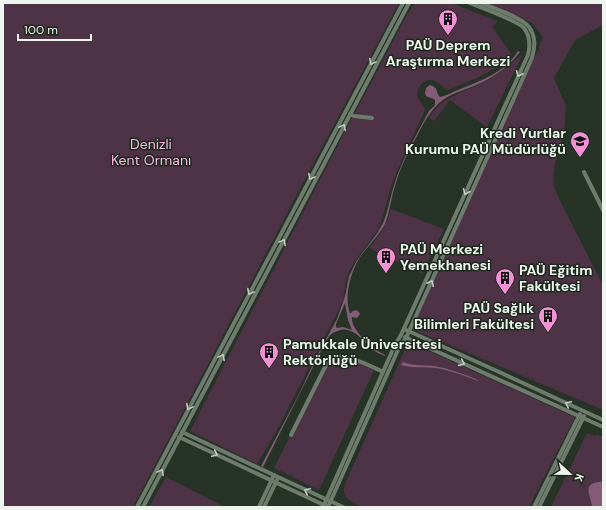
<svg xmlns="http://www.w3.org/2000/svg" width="606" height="510" viewBox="0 0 606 510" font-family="'DM Sans',sans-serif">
<rect width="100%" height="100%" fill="#263326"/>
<g fill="#4e3346">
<polygon points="3,3 399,3 303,183 133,507 3,507"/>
<path d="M415,3h36l47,18 -6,6 20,28c-21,19 -40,25 -64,35 -6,-2 -9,-9 -16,-10 -11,-1 -18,11 -13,20 2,3 4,5 6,8v2l-23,50 -11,26 -9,34 -5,11 -26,36 -5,13 -3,19 -5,12 -61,119 -20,34 -67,-33 152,-294 65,-122z"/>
<path d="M487,3h116v22l-28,15 -21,38 12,28 -2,28 -9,30 -2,15 1,8 7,16 42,82v125l-191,-81 75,-172 51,-107 7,11c-6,-10 -8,-12 -2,-24l-11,-14z"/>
<path d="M523,54l-36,73 -37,-27 -16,21 -5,-3c14,-24 37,-25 59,-38 13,-8 24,-17 35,-26z"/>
<path d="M391,209l53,20 -22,45 -53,-26c11,-13 18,-23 22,-39z"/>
<path d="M411,343l164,74 -46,90h-167c-6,-3 -17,-7 -18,-15 -1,-3 1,-6 2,-10l59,-133 3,-5z"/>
<polygon points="346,357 374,370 319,490 274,468 327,363 333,358"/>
<polygon points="587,433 594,436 597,435 603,437 603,507 551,507"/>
<polygon points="166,477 221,505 220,507 149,507"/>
</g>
<g fill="#845c77" fill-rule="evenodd">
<path d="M518,51l2,1c-11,15 -29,27 -46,34 -12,5 -25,8 -35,17 -10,10 -16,21 -22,33 -9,16 -17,32 -22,50 -4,12 -5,26 -10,38 -6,11 -14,19 -22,29 -11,14 -20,43 -13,60h1c2,-3 5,-4 8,-1l1,2 -3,4 -5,-1c-2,13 22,33 33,38v1c-5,-2 -10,-4 -14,-8 -9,-8 -19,-23 -33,-17 -5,1 -7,3 -10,7 -4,5 -6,11 -9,17l-56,112 -2,-1 37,-70 20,-42 19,-35 8,-23 4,-20 7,-14 7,-10 13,-17 7,-12 4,-11 5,-20 5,-16 10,-24 22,-41 6,-6v-5c-6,-5 -12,0 -9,-12l4,-3c9,3 5,6 10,12 6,-1 12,-5 18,-7 21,-9 47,-17 60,-39zM345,303l3,17 4,10 -9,-3 -6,1 -1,-1v-3z"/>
<path d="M403,362c10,4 21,3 31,4 16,3 30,8 44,14v1c-13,-5 -28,-11 -42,-13 -11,-1 -22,0 -32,-2l-3,-1z"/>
<path d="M603,481v25l-1,1h-10c-1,-14 -12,-23 11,-26z"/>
</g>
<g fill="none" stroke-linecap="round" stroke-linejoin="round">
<g stroke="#6d7c6d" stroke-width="4">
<polyline points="350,114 354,116 372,118"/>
<polyline points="584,172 603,210"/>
<polyline points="404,329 497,371 603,420"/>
<polyline points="405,337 603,427"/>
<polyline points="182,432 278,477 343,507"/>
<path d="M291,435l36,-72c4,-3 6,-5 11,-6 11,-2 35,10 45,15"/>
<polyline points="179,437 326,506"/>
<path d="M324,505l70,-158 7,-12 127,-280c2,-8 2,-19 -4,-27 -7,-7 -43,-21 -54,-25"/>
<polyline points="137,507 403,3"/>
<polyline points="143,507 409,3"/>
<polyline points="259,507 274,475"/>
<polyline points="264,507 277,480"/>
<path d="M328,507l70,-157 4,-7 4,-5 126,-280c3,-11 4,-21 -3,-31 -6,-9 -36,-19 -48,-24"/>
<polyline points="534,507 580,414"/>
<polyline points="539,507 584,416"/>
</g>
</g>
<defs><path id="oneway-chevron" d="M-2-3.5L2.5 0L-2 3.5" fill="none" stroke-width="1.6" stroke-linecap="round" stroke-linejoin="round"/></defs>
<g stroke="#c0cbc0">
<use href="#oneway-chevron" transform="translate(372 62) rotate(118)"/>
<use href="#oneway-chevron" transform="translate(519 74) rotate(115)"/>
<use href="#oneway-chevron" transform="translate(343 127) rotate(-62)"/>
<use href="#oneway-chevron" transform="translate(311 177) rotate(118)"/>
<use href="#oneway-chevron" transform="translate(466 192) rotate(113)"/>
<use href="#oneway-chevron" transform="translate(283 242) rotate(-62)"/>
<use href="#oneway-chevron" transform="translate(431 283) rotate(-64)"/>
<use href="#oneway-chevron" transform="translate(250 292) rotate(118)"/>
<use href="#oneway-chevron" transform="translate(222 357) rotate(-62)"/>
<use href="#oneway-chevron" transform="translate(462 363) rotate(24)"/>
<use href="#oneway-chevron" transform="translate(568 404) rotate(-155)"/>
<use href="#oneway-chevron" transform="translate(189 407) rotate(118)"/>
<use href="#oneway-chevron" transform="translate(215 454) rotate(25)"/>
<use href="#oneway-chevron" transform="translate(161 472) rotate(-62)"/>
<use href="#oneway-chevron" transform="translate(307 491) rotate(-155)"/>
</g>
<defs>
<g id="building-pin" transform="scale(1)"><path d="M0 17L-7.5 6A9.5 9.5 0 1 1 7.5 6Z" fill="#f291d6" stroke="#1c291c"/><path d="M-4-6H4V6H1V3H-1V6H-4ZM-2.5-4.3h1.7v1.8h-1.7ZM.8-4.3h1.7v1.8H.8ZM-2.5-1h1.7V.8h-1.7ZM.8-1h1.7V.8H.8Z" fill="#111"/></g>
<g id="university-pin" transform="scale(1)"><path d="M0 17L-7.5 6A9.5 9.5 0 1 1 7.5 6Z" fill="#f291d6" stroke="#1c291c"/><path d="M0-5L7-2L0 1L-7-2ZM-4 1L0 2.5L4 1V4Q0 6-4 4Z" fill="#111"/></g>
</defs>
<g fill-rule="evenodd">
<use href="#building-pin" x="448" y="19"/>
<use href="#university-pin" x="580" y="141"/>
<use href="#building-pin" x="386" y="257"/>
<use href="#building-pin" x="505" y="278"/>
<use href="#building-pin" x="548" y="316"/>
<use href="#building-pin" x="269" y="352"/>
</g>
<g text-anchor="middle" stroke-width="3" stroke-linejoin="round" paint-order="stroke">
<g font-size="14" font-weight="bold" fill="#edf5ed" stroke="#1c291c" text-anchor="start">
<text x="448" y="50" text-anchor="middle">PAÜ Deprem<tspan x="448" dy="16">Araştırma Merkezi</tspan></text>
<text x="566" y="138" text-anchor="end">Kredi Yurtlar<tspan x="566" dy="16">Kurumu PAÜ Müdürlüğü</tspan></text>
<text x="400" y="254">PAÜ Merkezi<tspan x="400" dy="16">Yemekhanesi</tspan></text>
<text x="519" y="275">PAÜ Eğitim<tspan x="519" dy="16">Fakültesi</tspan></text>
<text x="534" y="313" text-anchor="end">PAÜ Sağlık<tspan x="534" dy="16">Bilimleri Fakültesi</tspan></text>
<text x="283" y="349">Pamukkale Üniversitesi<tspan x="283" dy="16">Rektörlüğü</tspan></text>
</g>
<g font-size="14" fill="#fab8e5" stroke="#1c291c">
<text x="151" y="149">Denizli<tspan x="151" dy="16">Kent Ormanı</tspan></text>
</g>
</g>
<rect width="606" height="510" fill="none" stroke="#edf5ed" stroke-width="8"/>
<g transform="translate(570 474) rotate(112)" stroke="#1c291c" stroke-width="3" paint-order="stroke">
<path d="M0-3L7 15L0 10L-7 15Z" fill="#edf5ed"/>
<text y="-6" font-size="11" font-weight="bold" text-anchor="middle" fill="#edf5ed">K</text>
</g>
<path d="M18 34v6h73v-6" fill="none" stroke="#edf5ed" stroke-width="2"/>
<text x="24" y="34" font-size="12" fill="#edf5ed" stroke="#1c291c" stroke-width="3" paint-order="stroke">100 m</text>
</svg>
